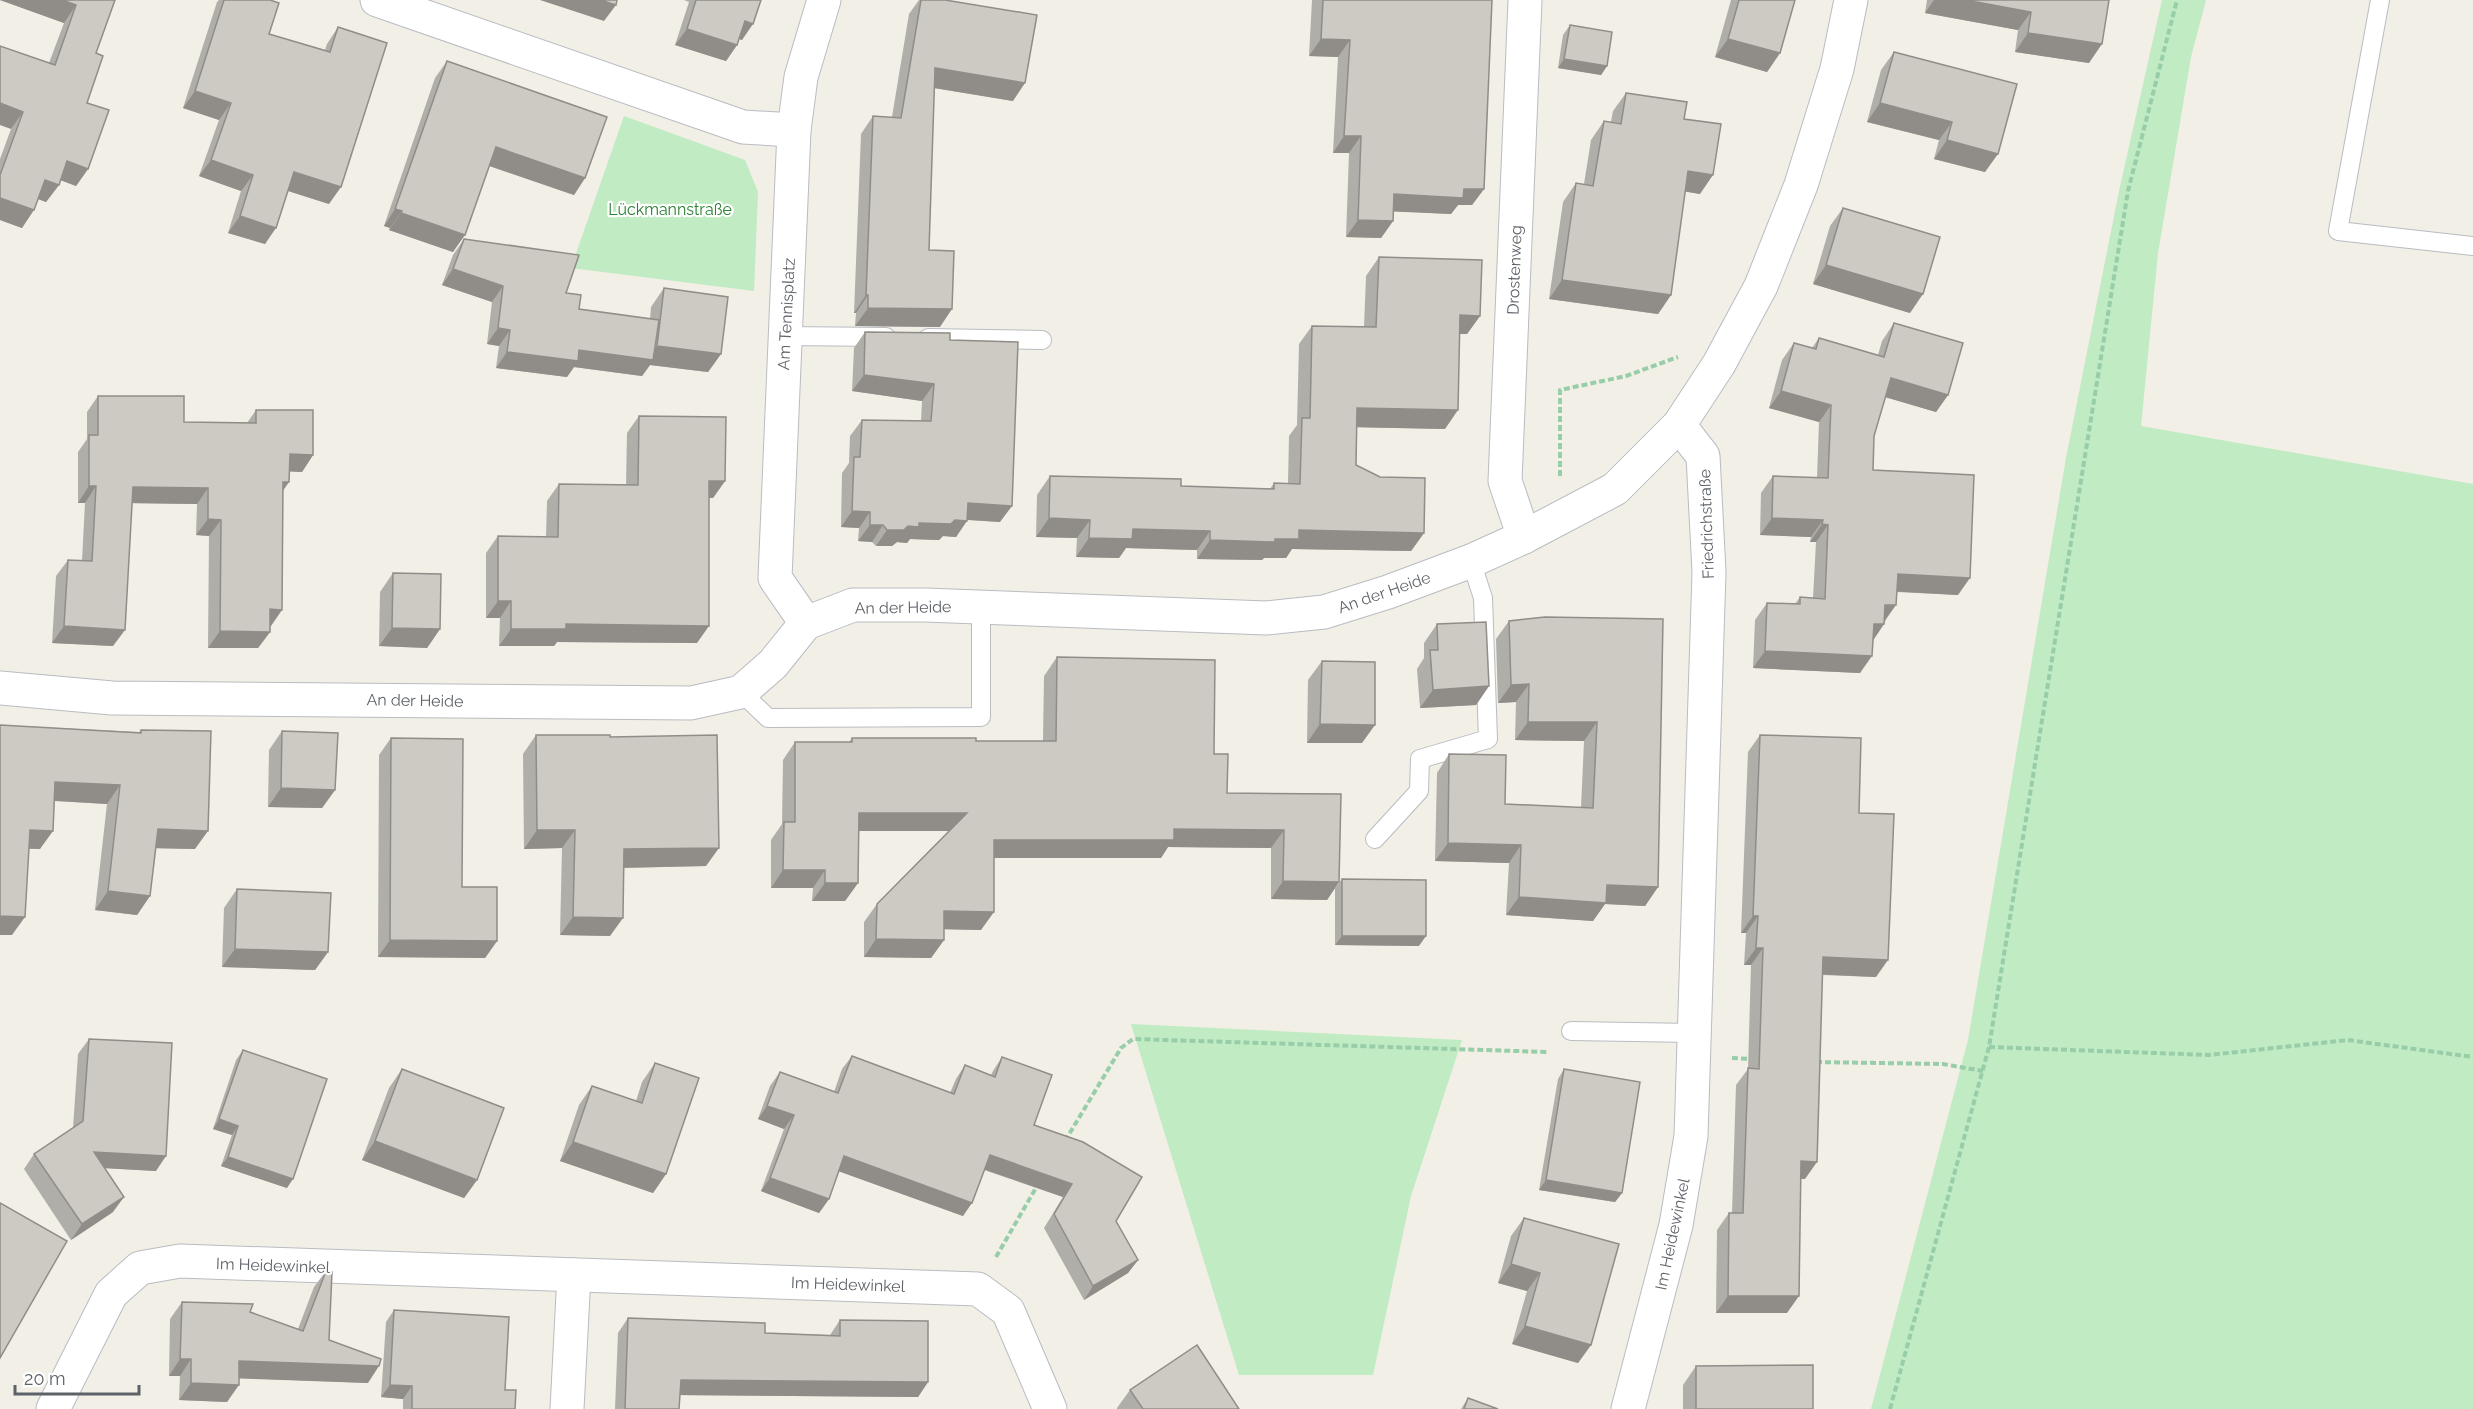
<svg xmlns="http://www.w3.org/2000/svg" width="2473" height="1409" viewBox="0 0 2473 1409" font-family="Raleway,sans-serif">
<rect width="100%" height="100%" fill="#f1efe6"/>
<g fill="#c1ebc2">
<polygon points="2162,0 2206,0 2191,57 2158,253 2141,426 2473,484 2473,1409 1871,1409 1968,1040 2066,458 2119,191"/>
<polygon points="624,116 745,160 758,192 754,291 571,268"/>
<polygon points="1131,1024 1462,1040 1411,1196 1373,1375 1239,1375"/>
</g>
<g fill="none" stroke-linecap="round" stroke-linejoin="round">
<g stroke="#b9bcc1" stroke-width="20">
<g id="lane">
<polyline points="2380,0 2338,231 2473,246"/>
<polyline points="785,336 886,337"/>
<polyline points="928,338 1042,340"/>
<polyline points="741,692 768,718 981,717 981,608"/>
<polyline points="1375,839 1419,791 1420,759 1488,739 1483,598 1471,561"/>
<polyline points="1571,1031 1695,1033"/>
</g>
</g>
<g stroke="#b9bcc1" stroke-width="35">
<g id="street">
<polyline points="377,0 743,127 794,130"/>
<polyline points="1524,537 1505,481 1525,0"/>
<polyline points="806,623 775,578 794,130 801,77 824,0"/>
<polyline points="0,688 112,698 691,703 741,692 773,664 806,623 853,605 925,605 1266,618 1324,612 1388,592 1471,561 1524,537 1615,489 1679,425 1719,364 1761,286 1801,185 1837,69 1851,0"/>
<polyline points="53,1409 111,1294 140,1268 180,1261 978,1289 1008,1311 1050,1409"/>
<polyline points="567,1409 574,1275"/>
<polyline points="1628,1409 1676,1225 1691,1136 1709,572 1703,456 1679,425"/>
</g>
</g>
<g stroke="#98cda9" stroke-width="4" stroke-dasharray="6 3" stroke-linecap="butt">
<polyline points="1560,476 1560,390 1626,376 1678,357"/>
<polyline points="1989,1047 2209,1055 2348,1040 2473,1057"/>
<polyline points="1732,1058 1751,1059"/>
<polyline points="1816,1062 1943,1064 1983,1071"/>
<polyline points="1065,1141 1121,1048 1133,1039 1548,1052"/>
<polyline points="996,1257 1037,1186"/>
<polyline points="1890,1409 1989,1047 2128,191 2177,0"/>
</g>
<use href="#lane" stroke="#fff" stroke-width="18"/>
<use href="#street" stroke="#fff" stroke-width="33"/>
</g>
<g fill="#b0aea8">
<polygon points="0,0 115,0 96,53 87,103 88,169 76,186 60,180 59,185 46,202 38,199 22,228 0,220 0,159 11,129 49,63 64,23"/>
<polygon points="219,0 270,0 269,34 325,50 327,44 338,27 329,204 288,191 265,244 228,233 241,191 199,176 219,120 183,108 217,2"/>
<polygon points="684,0 761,0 742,40 739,39 737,45 726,61 675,45 689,2"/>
<polygon points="919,0 921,0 1013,101 934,88 929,250 940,327 855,326 856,313 854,313 861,134 873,116 892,117 909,14"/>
<polygon points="1312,0 1492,0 1484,189 1472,205 1458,205 1451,214 1393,211 1393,221 1381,238 1346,237 1349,153 1333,153 1338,57 1309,56"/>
<polygon points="1731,0 1795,0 1780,53 1767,72 1715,57"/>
<polygon points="1927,0 2109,0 2089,63 2015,52 2018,30 1925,13"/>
<polygon points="1570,25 1607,66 1601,75 1558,68 1563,35"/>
<polygon points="1894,52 2017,84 1985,172 1934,159 1939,140 1867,122 1881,70"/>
<polygon points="447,61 585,178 574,195 489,166 453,252 389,230 390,228 384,226 435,78"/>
<polygon points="1626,93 1684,119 1700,194 1685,191 1671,295 1658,314 1549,299 1563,202 1576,183 1584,184 1591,140 1604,121 1611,122 1613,111"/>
<polygon points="1843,208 1910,313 1813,284 1830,226"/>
<polygon points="464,239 566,293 579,309 650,319 651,307 664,288 721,354 708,372 650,365 642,376 574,367 567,377 496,368 499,346 487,344 492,302 442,285 453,255"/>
<polygon points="1379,257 1480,316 1467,334 1460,334 1445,429 1357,427 1356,465 1424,533 1411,551 1292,549 1286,558 1264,558 1262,560 1197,559 1197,550 1126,548 1119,558 1076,557 1077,538 1036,537 1037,495 1050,476 1181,486 1270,489 1274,483 1288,483 1289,436 1297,425 1299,344 1312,326 1364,327 1366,276"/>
<polygon points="1894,323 1948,395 1936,412 1885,397 1874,436 1873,470 1958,595 1897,592 1884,624 1873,640 1860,673 1753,668 1755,620 1767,603 1795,604 1800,597 1813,598 1816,542 1810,542 1811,537 1760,535 1761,493 1773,476 1817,478 1819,422 1769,408 1782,360 1794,343 1812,348 1819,338 1878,355 1882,341"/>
<polygon points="865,332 950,340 1000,522 967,520 956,537 943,536 939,540 910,539 907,543 897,542 892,546 876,546 872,542 858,541 859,528 841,527 842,473 849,463 850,436 862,420 921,421 922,401 852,391 854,348"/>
<polygon points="98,396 184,422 247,423 256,410 313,455 302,472 289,471 283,491 270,632 258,648 208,648 209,536 196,535 197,504 132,503 113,646 52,643 56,576 68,560 82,561 85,503 78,503 78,452 87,439 87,412"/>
<polygon points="639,416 725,481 713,498 709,498 697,643 557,642 554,646 499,646 500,618 486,618 486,553 498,536 546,537 547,501 559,484 626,485 627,433"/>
<polygon points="393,573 440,629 427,648 379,646 380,592"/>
<polygon points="1663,619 1658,887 1645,906 1605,904 1593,921 1506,915 1509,863 1435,861 1437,773 1449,754 1505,804 1581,808 1584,741 1515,740 1516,702 1498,703 1496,639 1509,621"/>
<polygon points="1437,624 1489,686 1476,705 1420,708 1417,669 1424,658 1424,643"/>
<polygon points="1057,657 1214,754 1227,793 1341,794 1339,882 1327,900 1271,899 1271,848 1168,847 1161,858 994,858 981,930 944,929 944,940 931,958 864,957 864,922 877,904 949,831 859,831 858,883 845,901 812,901 813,888 771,888 771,840 782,824 783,760 795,742 849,742 852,738 976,741 1043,741 1044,676"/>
<polygon points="1322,661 1362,743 1307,743 1308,680"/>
<polygon points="0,725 139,732 141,730 195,849 156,848 150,896 137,915 95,910 107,804 54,801 40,849 29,849 12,935 0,935"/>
<polygon points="282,731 335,790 322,808 268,807 269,750"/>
<polygon points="536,735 610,737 706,866 624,868 610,936 560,935 562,848 524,849 523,754"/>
<polygon points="1760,735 1859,813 1876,977 1822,975 1805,1179 1800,1179 1787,1313 1716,1313 1717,1230 1729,1213 1732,1213 1736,1085 1748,1069 1751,965 1744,965 1746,933 1741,933 1748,752"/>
<polygon points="391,738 462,887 497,941 485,958 378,957 379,755"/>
<polygon points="1342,879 1419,946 1335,945 1335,888"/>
<polygon points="237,889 328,952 315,970 222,967 224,908"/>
<polygon points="89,1039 156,1171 105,1168 113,1212 71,1240 24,1169 34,1154 73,1128 78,1054"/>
<polygon points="243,1050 287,1188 221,1166 232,1135 213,1129 236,1060"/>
<polygon points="852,1056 950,1093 956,1079 965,1065 991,1075 993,1071 1002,1057 1034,1125 1116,1221 1138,1260 1128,1273 1084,1300 1044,1228 1063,1197 984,1170 963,1216 839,1171 829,1199 819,1213 761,1191 784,1129 758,1119 770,1086 780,1072 834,1092 842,1069"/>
<polygon points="655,1063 666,1174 653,1193 560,1161 579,1105 592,1086 636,1101 642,1082"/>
<polygon points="402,1069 477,1180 464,1198 362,1160 389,1088"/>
<polygon points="1564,1069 1622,1193 1615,1202 1539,1190 1558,1079"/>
<polygon points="1524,1218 1591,1345 1578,1363 1512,1344 1527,1291 1498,1283 1511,1236"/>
<polygon points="326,1271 329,1340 368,1383 239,1378 227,1402 179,1400 180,1376 169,1376 170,1319 182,1302 250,1312 298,1329 314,1287"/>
<polygon points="394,1310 505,1390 515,1409 403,1409 403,1399 381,1397 386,1322"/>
<polygon points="628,1318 765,1333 830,1335 840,1320 928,1382 918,1397 680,1395 679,1409 615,1409 618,1333"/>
<polygon points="1696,1366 1813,1409 1683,1409 1683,1385"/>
<polygon points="1130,1390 1239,1409 1117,1409 1117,1408"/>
<polygon points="1468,1398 1498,1409 1461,1409"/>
</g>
<g fill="#908d88">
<polygon points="0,0 62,0 76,5 64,23"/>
<polygon points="540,0 600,0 616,5 604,21"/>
<polygon points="1934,0 1966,0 2031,12 2018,30 1925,13"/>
<polygon points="745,21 753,24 742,40 734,37"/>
<polygon points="687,29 737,45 726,61 675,45"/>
<polygon points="2028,33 2102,44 2089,63 2015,52"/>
<polygon points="1321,39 1350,40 1338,57 1309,56"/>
<polygon points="1728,39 1780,53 1767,72 1715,57"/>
<polygon points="1564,59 1607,66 1601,75 1558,68"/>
<polygon points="935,68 1025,83 1013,101 922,86"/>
<polygon points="195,91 231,103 219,120 183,108"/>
<polygon points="0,103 23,112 11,129 0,125"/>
<polygon points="1880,103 1952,122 1939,140 1867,122"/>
<polygon points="1344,136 1361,136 1349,153 1333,153"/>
<polygon points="1947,140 1998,154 1985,172 1934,159"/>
<polygon points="496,147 585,178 574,195 484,164"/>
<polygon points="211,160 253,175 241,191 199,176"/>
<polygon points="67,161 88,169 76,186 55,178"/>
<polygon points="1688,171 1713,175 1700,194 1675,190"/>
<polygon points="294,172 341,187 329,204 282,189"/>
<polygon points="45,180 59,185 46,202 33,197"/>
<polygon points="1464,189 1484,189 1472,205 1458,205 1451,214 1382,211 1394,194"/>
<polygon points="0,198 34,210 22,228 0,220"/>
<polygon points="395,209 402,211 390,228 384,226"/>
<polygon points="401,213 465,235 453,252 389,230"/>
<polygon points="240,216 276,228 265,244 228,233"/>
<polygon points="1358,220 1393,221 1381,238 1346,237"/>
<polygon points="1826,265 1923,294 1910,313 1813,284"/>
<polygon points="453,269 503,286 492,302 442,285"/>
<polygon points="1562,280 1671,295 1658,314 1549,299"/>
<polygon points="866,295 868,295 856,313 854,313"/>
<polygon points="868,308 952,309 940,327 855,326"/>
<polygon points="1460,315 1480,316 1467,334 1447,334"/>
<polygon points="498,328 510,330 499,346 487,344"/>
<polygon points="657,346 721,354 708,372 650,365 642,376 574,367 567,377 496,368 507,352 579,350 647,359"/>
<polygon points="864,375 934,384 922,401 852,391"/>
<polygon points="1891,378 1948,395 1936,412 1878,395"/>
<polygon points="1781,391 1831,405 1819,422 1769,408"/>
<polygon points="1357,408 1458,410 1445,429 1344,427"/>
<polygon points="290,454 313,455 302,472 278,471"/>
<polygon points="709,481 725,481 713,498 697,498"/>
<polygon points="283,482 289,482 278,498"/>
<polygon points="89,486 96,486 85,503 78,503"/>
<polygon points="133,487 208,488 197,504 121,503"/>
<polygon points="968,503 1012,506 1000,522 956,519"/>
<polygon points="852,511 870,512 859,528 841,527"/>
<polygon points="1049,518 1090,520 1077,538 1036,537"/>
<polygon points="1772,518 1823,520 1811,537 1760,535"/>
<polygon points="208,519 221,520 209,536 196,535"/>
<polygon points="955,520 967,521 956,537 943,536 939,540 910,539 907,543 897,542 892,546 876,546 887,530 908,526 919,523"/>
<polygon points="1822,524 1828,525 1816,542 1810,542"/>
<polygon points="870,525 883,525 872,542 858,541"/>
<polygon points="1133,529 1210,531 1197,550 1126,548 1119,558 1076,557 1089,538"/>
<polygon points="1299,530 1424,533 1411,551 1292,549 1286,558 1264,558 1262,560 1197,559 1210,540 1275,539"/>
<polygon points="1898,574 1970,578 1958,595 1886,591"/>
<polygon points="498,601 511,601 500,618 486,618"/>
<polygon points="1885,605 1896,605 1884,622"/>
<polygon points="270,609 282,610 271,626 259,626"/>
<polygon points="566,624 709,626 697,643 557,642 554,646 499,646 511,629"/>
<polygon points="1874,624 1884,624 1872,642"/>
<polygon points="64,626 125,630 113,646 52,643"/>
<polygon points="392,628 440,629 427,648 379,646"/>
<polygon points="220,631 270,632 258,648 208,648"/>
<polygon points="1765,651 1872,656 1860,673 1753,668"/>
<polygon points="1529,684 1516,702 1498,703 1511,685"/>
<polygon points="1489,686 1476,705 1420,708 1433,690"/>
<polygon points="1528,722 1597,722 1584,741 1515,740"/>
<polygon points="1320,724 1375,725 1362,743 1307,743"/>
<polygon points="55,782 120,785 107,804 42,800"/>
<polygon points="281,788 335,790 322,808 268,807"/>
<polygon points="859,813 967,813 955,831 846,831"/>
<polygon points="158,829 208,831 195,849 145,848"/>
<polygon points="1174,829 1284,830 1271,848 1168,847 1161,858 981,858 994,840"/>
<polygon points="30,830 53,831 40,849 17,848"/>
<polygon points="537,830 575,830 562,848 524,849"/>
<polygon points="1448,843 1521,845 1509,863 1435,861"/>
<polygon points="719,848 706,866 611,868 624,849"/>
<polygon points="783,870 825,870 813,888 771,888"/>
<polygon points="1283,881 1339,882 1327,900 1271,899"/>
<polygon points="825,883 858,883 845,901 812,901"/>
<polygon points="1607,885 1658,887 1645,906 1605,904 1593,921 1506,915 1519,897"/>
<polygon points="108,891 150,896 137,915 95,910"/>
<polygon points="944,911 994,912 981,930 932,929"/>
<polygon points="0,916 25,917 12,935 0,935"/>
<polygon points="1753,916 1758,916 1746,933 1741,933"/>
<polygon points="573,917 623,918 610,936 560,935"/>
<polygon points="1342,936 1426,936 1419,946 1335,945"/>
<polygon points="876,939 944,940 931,958 864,957"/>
<polygon points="390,940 497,941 485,958 378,957"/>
<polygon points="1756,948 1763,948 1751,965 1744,965"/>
<polygon points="235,949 328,952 315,970 222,967"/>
<polygon points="1823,957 1888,960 1876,977 1811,974"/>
<polygon points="767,1106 794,1115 784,1129 758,1119"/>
<polygon points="219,1119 238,1126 232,1135 213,1129"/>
<polygon points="375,1141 477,1180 464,1198 362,1160"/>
<polygon points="573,1142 666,1174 653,1193 560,1161"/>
<polygon points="94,1152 166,1156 156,1171 83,1167"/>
<polygon points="990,1155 1072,1184 1063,1197 980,1168"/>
<polygon points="844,1156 972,1203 963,1216 835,1170"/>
<polygon points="228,1157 293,1179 287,1188 221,1166"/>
<polygon points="1801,1161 1817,1162 1805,1179 1789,1178"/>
<polygon points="770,1178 829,1199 819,1213 761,1191"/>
<polygon points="1546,1180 1622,1193 1615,1202 1539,1190"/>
<polygon points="124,1197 113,1212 71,1240 82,1224"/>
<polygon points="1138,1260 1128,1273 1084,1300 1093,1286"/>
<polygon points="1511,1264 1540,1273 1527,1291 1498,1283"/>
<polygon points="1728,1296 1799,1296 1787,1313 1716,1313"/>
<polygon points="1525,1326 1591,1345 1578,1363 1512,1344"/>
<polygon points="180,1359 191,1359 180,1376 169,1376"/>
<polygon points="239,1361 379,1366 368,1383 228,1378"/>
<polygon points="681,1380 928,1382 918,1397 670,1395"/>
<polygon points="191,1383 239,1385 227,1402 179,1400"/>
<polygon points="390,1385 412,1386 403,1399 381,1397"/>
</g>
<g fill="#cdcac3" stroke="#908d88" stroke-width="1.5">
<polygon points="62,0 115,0 96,53 103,56 87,103 109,110 88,169 67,161 59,185 45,180 34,210 0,198 0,175 23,112 0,103 0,46 55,65 76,5"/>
<polygon points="224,0 270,0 279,3 269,34 330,52 338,27 387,43 341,187 294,172 276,228 240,216 253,175 211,160 231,103 195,91"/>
<polygon points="600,0 617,0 616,5"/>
<polygon points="696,0 761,0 753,24 745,21 737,45 687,29"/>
<polygon points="921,0 945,0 1037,15 1025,83 935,68 929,250 954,251 952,309 868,308 868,295 866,295 873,116 901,118"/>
<polygon points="1323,0 1492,0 1484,189 1464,189 1463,198 1394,194 1393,221 1358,220 1361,136 1344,136 1350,40 1321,39"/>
<polygon points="1739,0 1795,0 1780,53 1728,39"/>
<polygon points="1966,0 2109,0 2102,44 2028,33 2031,12"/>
<polygon points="1570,25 1612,32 1607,66 1564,59"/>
<polygon points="1894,52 2017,84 1998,154 1947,140 1952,122 1880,103"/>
<polygon points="447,61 607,117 585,178 496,147 465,235 401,213 402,211 395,209"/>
<polygon points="1626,93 1687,102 1684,119 1721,124 1713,175 1688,171 1671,295 1562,280 1576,183 1593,186 1604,121 1621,124"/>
<polygon points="1843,208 1940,237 1923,294 1826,265"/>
<polygon points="464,239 579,255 566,293 581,295 579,309 659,320 653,360 579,350 578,361 507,352 510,330 498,328 503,286 453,269"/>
<polygon points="1379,257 1482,260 1480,316 1460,315 1458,410 1357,408 1356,465 1380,477 1425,478 1424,533 1299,530 1299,539 1275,539 1275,542 1210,540 1210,531 1133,529 1132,539 1089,538 1090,520 1049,518 1050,476 1181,479 1181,486 1274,489 1274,483 1300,484 1302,418 1310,418 1312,326 1376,327"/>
<polygon points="664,288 728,297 721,354 657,346"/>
<polygon points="1894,323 1963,343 1948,395 1891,378 1874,436 1873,470 1974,475 1970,578 1898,574 1896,605 1885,605 1884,624 1874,624 1872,656 1765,651 1767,603 1800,604 1800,597 1825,599 1828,525 1822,524 1823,520 1772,518 1773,476 1828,478 1831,405 1781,391 1794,343 1816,349 1819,338 1884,357"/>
<polygon points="865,332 950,333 950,340 1018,342 1012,506 968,503 967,521 955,520 951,524 919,523 919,527 908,526 904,530 887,530 883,525 870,525 870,512 852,511 854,457 860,457 862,420 931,421 934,384 864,375"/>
<polygon points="98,396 184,396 184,422 256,423 256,410 313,410 313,455 290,454 289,482 283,482 282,610 270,609 270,632 220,631 221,520 208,519 208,488 133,487 125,630 64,626 68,560 92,561 96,486 89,486 89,435 98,435"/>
<polygon points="639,416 726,417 725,481 709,481 709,626 566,624 566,629 511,629 511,601 498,601 498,536 558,537 559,484 638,485"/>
<polygon points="393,573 441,574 440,629 392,628"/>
<polygon points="1545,617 1663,619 1658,887 1607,885 1606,903 1519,897 1521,845 1448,843 1449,754 1506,755 1505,804 1593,808 1597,722 1528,722 1529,684 1511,685 1509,621"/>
<polygon points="1486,622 1489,686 1433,690 1430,650 1438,650 1437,624"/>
<polygon points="1057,657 1215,660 1214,754 1228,754 1227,793 1341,794 1339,882 1283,881 1284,830 1174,829 1174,840 994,840 994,912 944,911 944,940 876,939 877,904 967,813 859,813 858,883 825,883 825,870 783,870 784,822 795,822 795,742 852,742 852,738 976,738 976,741 1056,741"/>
<polygon points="1322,661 1375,662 1375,725 1320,724"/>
<polygon points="0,725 141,733 141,730 211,731 208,831 158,829 150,896 108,891 120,785 55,782 53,831 30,830 25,917 0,916"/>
<polygon points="282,731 338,733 335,790 281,788"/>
<polygon points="536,735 610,735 610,737 717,735 719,848 624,849 623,918 573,917 575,830 537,830"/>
<polygon points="1760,735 1861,738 1859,813 1894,814 1888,960 1823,957 1817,1162 1801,1161 1799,1296 1728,1296 1729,1213 1743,1213 1748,1068 1759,1069 1763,948 1756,948 1758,916 1753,916"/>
<polygon points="391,738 463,739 462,887 497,887 497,941 390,940"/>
<polygon points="1342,879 1426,880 1426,936 1342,936"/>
<polygon points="237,889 331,893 328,952 235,949"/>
<polygon points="89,1039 172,1043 166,1156 94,1152 124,1197 82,1224 34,1154 83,1121"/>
<polygon points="243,1050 327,1079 293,1179 228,1157 238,1126 219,1119"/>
<polygon points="852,1056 954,1094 965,1065 995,1077 1002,1057 1052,1075 1034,1125 1083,1142 1142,1177 1116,1221 1138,1260 1093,1286 1054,1214 1072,1184 990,1155 972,1203 844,1156 829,1199 770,1178 794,1115 767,1106 780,1072 838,1093"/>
<polygon points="655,1063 699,1078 666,1174 573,1142 592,1086 642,1103"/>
<polygon points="402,1069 504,1108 477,1180 375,1141"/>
<polygon points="1564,1069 1640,1082 1622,1193 1546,1180"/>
<polygon points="0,1203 67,1241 0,1358"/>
<polygon points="1524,1218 1619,1244 1591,1345 1525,1326 1540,1273 1511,1264"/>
<polygon points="326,1271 332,1272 329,1340 381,1359 379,1366 239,1361 239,1385 191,1383 191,1359 180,1359 182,1302 253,1304 250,1312 303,1331"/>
<polygon points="394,1310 509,1317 505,1390 516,1390 515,1409 412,1409 412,1386 390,1385"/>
<polygon points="628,1318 765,1323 765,1333 840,1336 840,1320 928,1321 928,1382 681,1380 679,1409 625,1409"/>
<polygon points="1197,1345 1239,1409 1143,1409 1130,1390"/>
<polygon points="1813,1365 1813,1409 1696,1409 1696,1366"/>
<polygon points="1468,1398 1498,1409 1464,1409"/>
</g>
<g text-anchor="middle" stroke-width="4.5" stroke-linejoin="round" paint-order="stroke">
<g font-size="16" fill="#2a8132" stroke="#fff">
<text x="670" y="215">Lückmannstraße</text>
</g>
<g font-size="16" fill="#5d6268" stroke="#fff">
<text transform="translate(1514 270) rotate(-88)" y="6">Drostenweg</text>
<text transform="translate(786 314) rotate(-87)" y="6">Am Tennisplatz</text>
<text transform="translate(1706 524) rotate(-92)" y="6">Friedrichstraße</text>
<text transform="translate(1384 592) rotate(-19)" y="6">An der Heide</text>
<text transform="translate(903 607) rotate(-1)" y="6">An der Heide</text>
<text transform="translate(415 700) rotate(1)" y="6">An der Heide</text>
<text transform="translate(1672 1234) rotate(-78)" y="6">Im Heidewinkel</text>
<text transform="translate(273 1265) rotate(2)" y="6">Im Heidewinkel</text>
<text transform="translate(848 1284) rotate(2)" y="6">Im Heidewinkel</text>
</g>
</g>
<path d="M15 1385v9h124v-9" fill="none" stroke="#5d6268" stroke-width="3"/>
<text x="24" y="1385" font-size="18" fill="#5d6268" stroke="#ffffff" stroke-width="4.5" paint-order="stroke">20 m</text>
</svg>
